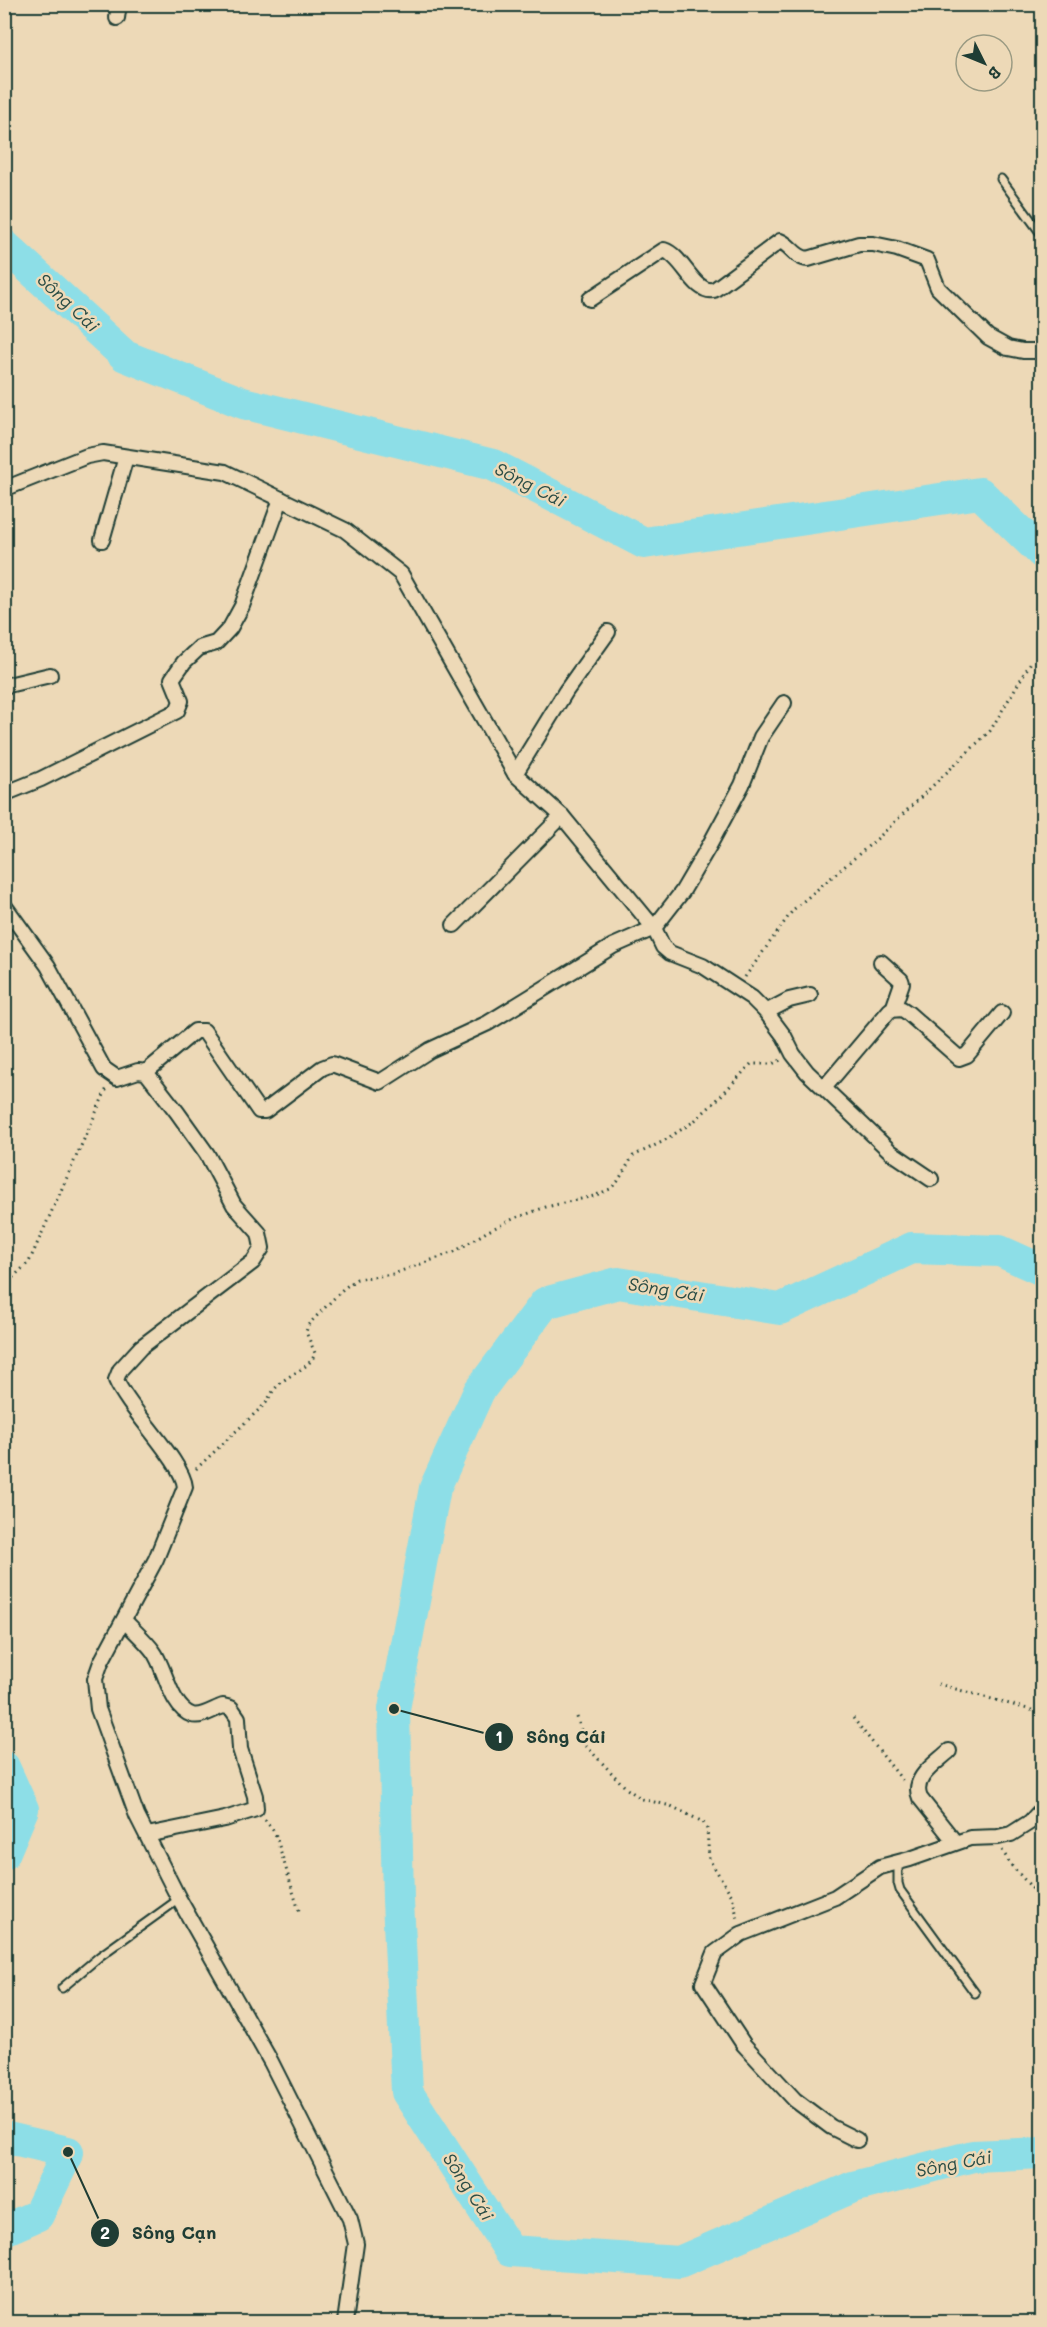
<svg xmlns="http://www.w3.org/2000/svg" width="1047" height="2327" viewBox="0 0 1047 2327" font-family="Mali,sans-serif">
<rect width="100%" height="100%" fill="#edd9b7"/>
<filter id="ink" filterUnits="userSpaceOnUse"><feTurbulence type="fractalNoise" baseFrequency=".0167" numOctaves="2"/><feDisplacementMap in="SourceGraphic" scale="12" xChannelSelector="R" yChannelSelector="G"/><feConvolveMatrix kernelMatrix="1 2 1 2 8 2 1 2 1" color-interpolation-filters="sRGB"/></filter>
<g filter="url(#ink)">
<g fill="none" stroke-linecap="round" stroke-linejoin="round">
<g stroke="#8ddee7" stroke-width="32">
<polyline points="4,245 125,356 243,403 493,465 644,543 980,493 1042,553"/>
<polyline points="1042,1270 1000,1251 912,1248 780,1309 618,1283 545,1303 479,1391 435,1488 394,1709 398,1900 407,2092 510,2251 679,2262 853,2187 973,2156 1042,2153"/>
<polyline points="4,1767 23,1809 4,1854"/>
<polyline points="4,2137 68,2152 38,2215 4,2230"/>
</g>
<g stroke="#1f3d34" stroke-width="11">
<g id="lane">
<polyline points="1001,179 1042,235"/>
<polyline points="898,1863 898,1883 900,1890 975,1993"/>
<polyline points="62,1988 100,1956 179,1899"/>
</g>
</g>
<g stroke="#1f3d34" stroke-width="18">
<g id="street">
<polyline points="117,18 119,4"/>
<path d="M590,299l74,-49c19,6 30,44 50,40l66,-49c11,4 15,17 28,18l51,-15h14l24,5 30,11 11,28 50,49 20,11 15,3h19"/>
<polyline points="4,489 87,456 103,453 225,472 345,530 401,574 515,774 562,816 654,928 663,947 670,953 703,966 752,998 766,1012 784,1036 793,1054 807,1072 891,1152 931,1179"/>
<polyline points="102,540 126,457"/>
<polyline points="4,686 50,675"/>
<polyline points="515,774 566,691 608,632"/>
<polyline points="4,794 41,779 177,711 181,701 172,679 184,662 199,648 216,643 230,628 242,606 281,499"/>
<path d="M4,905l44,61 56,103 13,9 21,-7 8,1 31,40 30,42 27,51 25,28 3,15 -9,14 -112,85 -21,23 -4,10c13,30 67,82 69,107l-29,72 -55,103 -6,17 3,30 39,107 42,83 92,163 79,157 6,25 -11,78"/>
<polyline points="454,925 562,816"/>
<polyline points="881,962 901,980 902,983 893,1009"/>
<polyline points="766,1012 789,1000 810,995"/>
<polyline points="146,1072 195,1031 204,1031 259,1111 265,1111 322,1068 332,1064 380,1082 430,1050 488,1023 613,946 654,928 682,892 709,846 742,785 761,737 784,703"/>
<polyline points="824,1088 890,1010 902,1009 908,1013 959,1058 967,1055 1002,1013"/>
<path d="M124,1620c9,10 21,20 29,31 12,15 17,57 39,64 9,3 22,-6 31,-9l8,2 7,10 2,31 15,47 1,13 -31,10 -78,16"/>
<path d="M949,1751c-14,13 -38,27 -29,47l35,44"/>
<polyline points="857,2140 831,2127 795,2100 744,2045 703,1983 715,1953 741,1934 835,1897 880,1867 910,1859 970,1838 998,1837 1011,1834 1030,1822 1042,1809"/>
</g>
</g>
<g stroke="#1f3d34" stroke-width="3" stroke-dasharray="1.5 4.5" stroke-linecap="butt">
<polyline points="745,977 793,910 878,838 990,731 1031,662"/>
<polyline points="4,1286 29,1262 107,1088"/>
<path d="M196,1469l70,-66c5,-9 9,-16 17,-22 11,-9 28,-14 32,-28l-9,-21 2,-7 35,-36 14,-10 36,-5 61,-22 34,-21 25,-12 33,-12 48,-11 16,-7 8,-8 15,-25 29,-14 31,-20 21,-19 37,-39h21l9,-4"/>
<polyline points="938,1684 1042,1713"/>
<polyline points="577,1717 586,1746 627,1789 642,1799 671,1806 703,1822 707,1829 709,1859 732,1896 738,1920"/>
<polyline points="853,1718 903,1781"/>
<polyline points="265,1820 275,1833 300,1914"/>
<polyline points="1002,1850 1011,1865 1042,1899"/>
</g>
<use href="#lane" stroke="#edd9b7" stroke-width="7"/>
<use href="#street" stroke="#edd9b7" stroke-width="14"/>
</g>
</g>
<g text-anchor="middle" stroke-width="5" stroke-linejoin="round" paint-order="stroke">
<g font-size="18" font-style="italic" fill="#2a4d46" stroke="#edd9b7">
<text transform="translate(68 303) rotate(43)" y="6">Sông Cái</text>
<text transform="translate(530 485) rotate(27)" y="6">Sông Cái</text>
<text transform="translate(666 1290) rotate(9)" y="6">Sông Cái</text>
<text transform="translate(954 2164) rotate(-11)" y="6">Sông Cái</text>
<text transform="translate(468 2187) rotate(57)" y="6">Sông Cái</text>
</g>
</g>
<path fill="none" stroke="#1f3d34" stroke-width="2" d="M394 1709L499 1737M68 2152L105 2233"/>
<g fill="#1f3d34" stroke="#edd9b7" stroke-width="2">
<circle cx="394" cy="1709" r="6"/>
<circle cx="68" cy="2152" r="6"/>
<circle cx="499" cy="1737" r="15"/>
<circle cx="105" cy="2233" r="15"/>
</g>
<g font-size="18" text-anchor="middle" font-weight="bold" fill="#fff">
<text x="499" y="1743">1</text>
<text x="105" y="2239">2</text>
</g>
<g font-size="18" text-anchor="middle" font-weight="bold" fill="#1f3d34" stroke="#edd9b7" stroke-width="5" stroke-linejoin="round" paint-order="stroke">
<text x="566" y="1743">Sông Cái</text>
<text x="174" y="2239">Sông Cạn</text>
</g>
<rect width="1047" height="2327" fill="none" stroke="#edd9b7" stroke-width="24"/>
<rect x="12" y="12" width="1023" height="2303" fill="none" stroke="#1f3d34" stroke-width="2" filter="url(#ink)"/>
<g transform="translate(984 63) rotate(133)"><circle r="28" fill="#edd9b7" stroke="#9b9b83" stroke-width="1.5"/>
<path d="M0-4.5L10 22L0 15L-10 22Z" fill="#1f3d34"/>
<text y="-9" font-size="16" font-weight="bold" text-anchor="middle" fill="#1f3d34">B</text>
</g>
</svg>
